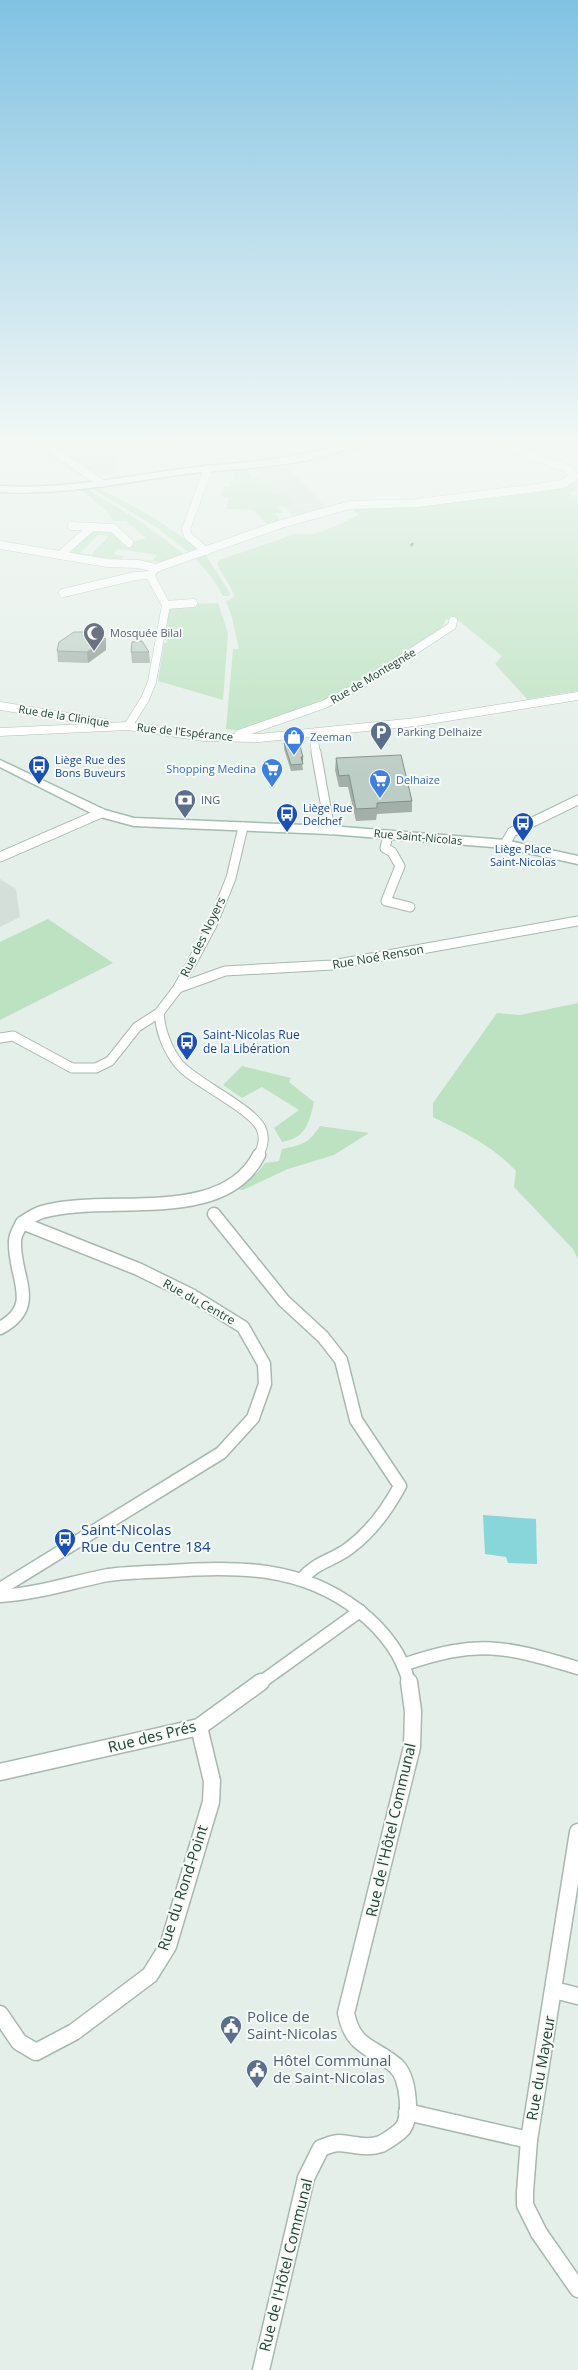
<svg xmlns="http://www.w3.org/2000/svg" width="578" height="2370" viewBox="0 0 578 2370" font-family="'Open Sans',sans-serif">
<rect width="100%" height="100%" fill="#e5efe9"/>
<g fill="#d3dfd8">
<polygon points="26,443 198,443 117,452 115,472 81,477"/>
<polygon points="286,466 299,479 327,509 294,517 265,483 257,469"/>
<polygon points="0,879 16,889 20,917 0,927"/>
</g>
<g fill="#bce2c1" fill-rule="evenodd">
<polygon points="235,468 245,468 252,478 257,477 256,475 258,475 275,495 284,493 293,505 278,507 283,513 275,513 280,521 268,525 254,510 226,509 229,498 220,495 223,487 231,486 229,481 234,481"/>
<path d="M578,482v8l-10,3 6,4 4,-1v195l-51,8 -32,-35 7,-8 -43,-35 -13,-2 -5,10c-26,17 -122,82 -146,82l-59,19 -10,-1 7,-80h6l-8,-35 -5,-12 9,-6 -18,-32 2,-4 65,-22c10,-7 16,-2 27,-4 10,-1 37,-13 47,-19l-4,-5 10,-3 196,-20z"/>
<polygon points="97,487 153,517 198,548 197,550 190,553 156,527 91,488"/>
<path d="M87,489l56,34 42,32 -23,7 -23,-2h14l4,-5 -39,-6 -5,5 11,2 -3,4 -48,-7 -1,-4 20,-18 21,1 14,11 19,-5 -20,-17h-13l-5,-9 -27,-22zM98,535l10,1 -1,2 -16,17 -11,-2z"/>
<polygon points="205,554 230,593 229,596 223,596 213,579 195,558"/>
<path d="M218,603l10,30 -5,67 -65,-19 6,-38h3l1,-6h-3l4,-27c7,-8 37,-6 49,-7z"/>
<polygon points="48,919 113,963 0,1020 0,942"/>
<path d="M578,1003v256l-5,-10 -59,-62 2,-16c-23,-25 -53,-39 -83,-54v-14l64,-90 23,2z"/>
<path d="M242,1066l49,12 -2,4 25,20c-5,21 -8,36 -32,40l-8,-14 25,-18 -37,-23 -20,11 -19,-13z"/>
<path d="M320,1126l49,7 -35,22 -46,14 -45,21 -7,-1 22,-17 7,-9 14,-2 3,-12c20,-4 26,-5 38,-23z"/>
</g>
<polygon fill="#88d6d9" points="483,1515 536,1519 537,1564 508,1563 506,1557 485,1554"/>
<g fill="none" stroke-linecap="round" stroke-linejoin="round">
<polyline stroke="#becdc5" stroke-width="8" stroke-dasharray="8 4" stroke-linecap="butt" points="354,446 364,451"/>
<g stroke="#a7b8b0" stroke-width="9">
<g id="street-far3">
<polyline points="43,443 101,483"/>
<polyline points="72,526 93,527"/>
<polyline points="0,545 107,563 138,564 156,568"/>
<polyline points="206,551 188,536 186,529 208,469"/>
<polyline points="60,555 92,527 113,528 129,543"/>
<polyline points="63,593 135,576 150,575"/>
<polyline points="166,605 193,603"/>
<polyline points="0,706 106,723"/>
<polyline points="128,726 145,699 152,682 166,605 150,575 156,568 281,524 350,505 417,503 536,488 563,484 575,476 566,468 501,443"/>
<polyline points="0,732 128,726 204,737 259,738 416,722 578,696"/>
<polyline points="239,734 325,704 361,685 452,626 453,621"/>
<polyline points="313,734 316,753"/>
</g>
</g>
<g stroke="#a7b8b0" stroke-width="11">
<g id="street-far2">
<polyline points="316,752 330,830"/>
<polyline points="388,835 385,848 392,852 400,866 386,901 410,907"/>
<polyline points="505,844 512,832 578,800"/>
<polyline points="0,857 101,813"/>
<polyline points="178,988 225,971 332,965 578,921"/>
<path d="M159,1013c1,17 8,36 19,50 14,19 79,47 84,68 3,9 0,17 -4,26"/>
<polyline points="0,1038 13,1036 72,1068 96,1068 110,1061 137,1027 159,1013 178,988 212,925 231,878 243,827"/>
</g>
</g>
<g stroke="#a7b8b0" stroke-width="15">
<g id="street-far1">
<path d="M214,1214l70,87 39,36 18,23 15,60 44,66c-13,24 -30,47 -52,63 -15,11 -33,14 -45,29"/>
<path d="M22,1223c6,-4 13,-9 20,-11 64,-19 181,15 217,-57"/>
<path d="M0,1328c42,-22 13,-51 15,-87 0,-6 4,-12 7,-18"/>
<polyline points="0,1589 221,1453 253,1418 265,1384 264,1364 243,1327 193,1296 138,1269 22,1223"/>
<path d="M0,1596c37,-2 72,-14 108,-21 20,-3 41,-3 61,-4 67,-5 133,-5 189,39 24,19 44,43 51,73"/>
<path d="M403,1665c75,-26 102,-19 175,3"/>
<polyline points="260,1683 360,1611"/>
</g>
</g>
<g stroke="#a7b8b0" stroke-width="19">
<g id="street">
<polyline points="0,1772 199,1727 261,1682"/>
<polyline points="578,1832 529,2140 525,2192 525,2205 539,2233 578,2289"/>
<polyline points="554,1990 578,1996"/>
<polyline points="0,2014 19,2042 36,2052 74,2032 150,1975 168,1946 211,1802 212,1781 199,1727"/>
<polyline points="407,2112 529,2140"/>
<path d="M261,2370l45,-192 15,-30c6,-2 12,-5 18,-5 15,1 28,6 42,1 6,-3 18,-11 22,-16 9,-13 5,-51 -7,-62 -23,-20 -43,-17 -50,-53l66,-266 1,-36 -4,-29"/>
</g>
</g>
<g stroke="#a2bcb0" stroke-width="3">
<g id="secondary">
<path d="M343,443h13c-27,22 -126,26 -163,30 -65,8 -127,23 -193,19v-6c62,4 121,-9 182,-17 54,-7 109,-7 161,-26z"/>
<polygon points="0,760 105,810 134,818 330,826 505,840 578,856 578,864 505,848 330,834 134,826 97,816 0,767"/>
</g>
</g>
<use href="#street-far3" stroke="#fff" stroke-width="8"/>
<use href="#street-far2" stroke="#fff" stroke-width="9"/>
<use href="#street-far1" stroke="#fff" stroke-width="12"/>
<use href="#street" stroke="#fff" stroke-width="16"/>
<use href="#secondary" fill="#fff" fill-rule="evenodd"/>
<polyline stroke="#5c7e71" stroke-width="2.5" stroke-dasharray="7 3" stroke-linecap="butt" points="411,546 413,543"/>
</g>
<g fill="#a2b0a9">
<polygon points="106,650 88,663 58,662 57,651"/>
<polygon points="149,651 150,663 132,663 131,652"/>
<polygon points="284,743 303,762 302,763 303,770 291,771 284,749"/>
<polygon points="336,758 412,801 412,812 377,814 376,820 356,821 348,787 339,787 335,770"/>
</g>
<g fill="#84908a">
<polygon points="106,639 106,650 88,663 87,652"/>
<polygon points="301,757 303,757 303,762 301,763"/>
</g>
<g fill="#bccdc5" stroke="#84908a">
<polygon points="74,632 91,632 106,639 87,652 57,651 59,642"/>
<polygon points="142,641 149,652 131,652 132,642"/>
<polygon points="299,742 303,757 301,757 303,764 291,765 284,743"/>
<polygon points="401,755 412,801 377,803 377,808 356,809 349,775 339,776 336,758"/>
</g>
<linearGradient id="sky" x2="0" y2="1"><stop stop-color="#81c2e2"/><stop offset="0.57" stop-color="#f3f8f5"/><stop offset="1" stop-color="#f3f8f5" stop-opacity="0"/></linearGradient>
<rect width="578" height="775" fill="url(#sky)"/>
<defs>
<g id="mosque-pin" transform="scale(1.125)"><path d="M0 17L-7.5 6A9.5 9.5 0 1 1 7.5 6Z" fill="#6b7280" stroke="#f6fbf8"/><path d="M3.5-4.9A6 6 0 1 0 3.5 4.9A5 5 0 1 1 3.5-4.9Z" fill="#fff"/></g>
<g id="parking-pin" transform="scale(1.125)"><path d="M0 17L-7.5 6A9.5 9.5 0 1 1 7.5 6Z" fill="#5c6f8a" stroke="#f6fbf8"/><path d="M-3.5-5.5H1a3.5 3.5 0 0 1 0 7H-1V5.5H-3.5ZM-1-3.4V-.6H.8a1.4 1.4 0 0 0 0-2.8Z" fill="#fff"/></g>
<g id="shop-pin" transform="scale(1.125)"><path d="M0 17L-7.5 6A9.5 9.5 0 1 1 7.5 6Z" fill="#3f7fe0" stroke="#f6fbf8"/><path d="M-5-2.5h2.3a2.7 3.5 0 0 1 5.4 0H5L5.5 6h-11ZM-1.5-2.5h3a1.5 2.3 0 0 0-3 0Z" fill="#fff"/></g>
<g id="bus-pin" transform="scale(1.125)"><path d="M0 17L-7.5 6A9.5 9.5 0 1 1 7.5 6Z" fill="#1a4fb4" stroke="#f6fbf8"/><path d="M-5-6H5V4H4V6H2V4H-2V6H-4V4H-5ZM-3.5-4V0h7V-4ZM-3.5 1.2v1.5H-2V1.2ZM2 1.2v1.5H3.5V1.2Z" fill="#fff"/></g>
<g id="supermarket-pin" transform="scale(1.125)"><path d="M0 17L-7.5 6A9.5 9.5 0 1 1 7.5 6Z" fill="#3f7fe0" stroke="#f6fbf8"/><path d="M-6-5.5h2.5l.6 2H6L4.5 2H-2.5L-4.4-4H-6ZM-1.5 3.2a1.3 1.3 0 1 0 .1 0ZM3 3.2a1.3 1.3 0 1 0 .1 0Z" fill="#fff"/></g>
<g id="bank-pin" transform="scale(1.125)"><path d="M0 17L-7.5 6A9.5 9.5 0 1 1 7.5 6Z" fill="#5c6f8a" stroke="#f6fbf8"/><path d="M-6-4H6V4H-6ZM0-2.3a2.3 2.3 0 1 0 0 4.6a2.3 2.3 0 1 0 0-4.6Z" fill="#fff"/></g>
<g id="civic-pin" transform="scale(1.125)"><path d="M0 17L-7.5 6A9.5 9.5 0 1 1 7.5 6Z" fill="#5c6f8a" stroke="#f6fbf8"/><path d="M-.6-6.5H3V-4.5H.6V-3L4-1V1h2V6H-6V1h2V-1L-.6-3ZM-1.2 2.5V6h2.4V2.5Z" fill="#fff"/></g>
</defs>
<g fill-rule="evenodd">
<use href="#mosque-pin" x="94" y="633"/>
<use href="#parking-pin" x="381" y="732"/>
<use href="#shop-pin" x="294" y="737"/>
<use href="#bus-pin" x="39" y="766"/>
<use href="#supermarket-pin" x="272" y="769"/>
<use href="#supermarket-pin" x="380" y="780"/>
<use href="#bank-pin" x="185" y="800"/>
<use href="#bus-pin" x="287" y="814"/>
<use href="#bus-pin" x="523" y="823"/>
<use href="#bus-pin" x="187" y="1042"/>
<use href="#bus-pin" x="65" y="1539"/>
<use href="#civic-pin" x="231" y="2026"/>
<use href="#civic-pin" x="257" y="2070"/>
</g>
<g text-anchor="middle" stroke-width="4" stroke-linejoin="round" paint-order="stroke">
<g font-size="11" fill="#5b616d" stroke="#f6fbf8" text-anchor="start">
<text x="110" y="637">Mosquée Bilal</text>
</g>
<g font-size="11" fill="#224336" stroke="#f6fbf8">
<text transform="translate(373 676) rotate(-31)" y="4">Rue de Montegnée</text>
<text transform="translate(64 716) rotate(9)" y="4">Rue de la Clinique</text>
<text transform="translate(185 732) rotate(6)" y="4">Rue de l'Espérance</text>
<text transform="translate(418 837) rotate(5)" y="4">Rue Saint-Nicolas</text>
</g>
<g font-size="11" fill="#4e5e75" stroke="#f6fbf8" text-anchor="start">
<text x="397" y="736">Parking Delhaize</text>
<text x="201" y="804">ING</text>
</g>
<g font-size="11" fill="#366cbe" stroke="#f6fbf8" text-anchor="start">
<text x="310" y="741">Zeeman</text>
<text x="256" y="773" text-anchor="end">Shopping Medina</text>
<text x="396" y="784">Delhaize</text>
</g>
<g font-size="11" fill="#164399" stroke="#f6fbf8" text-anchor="start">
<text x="55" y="764">Liège Rue des<tspan x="55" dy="13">Bons Buveurs</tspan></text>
<text x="303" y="812">Liège Rue<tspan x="303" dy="13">Delchef</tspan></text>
<text x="523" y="853" text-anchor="middle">Liège Place<tspan x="523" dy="13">Saint-Nicolas</tspan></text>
</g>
<g font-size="12" fill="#224336" stroke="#f6fbf8">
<text transform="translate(203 937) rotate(-64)" y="4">Rue des Noyers</text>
<text transform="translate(378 957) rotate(-10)" y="4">Rue Noé Renson</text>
<text transform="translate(199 1302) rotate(29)" y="4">Rue du Centre</text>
</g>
<g font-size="12" fill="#164399" stroke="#f6fbf8" text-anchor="start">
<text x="203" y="1039">Saint-Nicolas Rue<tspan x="203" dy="14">de la Libération</tspan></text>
</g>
<g font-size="15" fill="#164399" stroke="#f6fbf8" text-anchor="start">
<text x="81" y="1535">Saint-Nicolas<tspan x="81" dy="17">Rue du Centre 184</tspan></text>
</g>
<g font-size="15" fill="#224336" stroke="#f6fbf8">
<text transform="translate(152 1737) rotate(-14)" y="5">Rue des Prés</text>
<text transform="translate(391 1830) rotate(-77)" y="5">Rue de l'Hôtel Communal</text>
<text transform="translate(183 1888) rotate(-72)" y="5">Rue du Rond-Point</text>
<text transform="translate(541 2068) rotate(-80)" y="5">Rue du Mayeur</text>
<text transform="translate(286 2265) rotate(-76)" y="5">Rue de l'Hôtel Communal</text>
</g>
<g font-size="15" fill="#4e5e75" stroke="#f6fbf8" text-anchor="start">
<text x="247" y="2022">Police de<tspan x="247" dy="17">Saint-Nicolas</tspan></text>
<text x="273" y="2066">Hôtel Communal<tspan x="273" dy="17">de Saint-Nicolas</tspan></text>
</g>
</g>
</svg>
